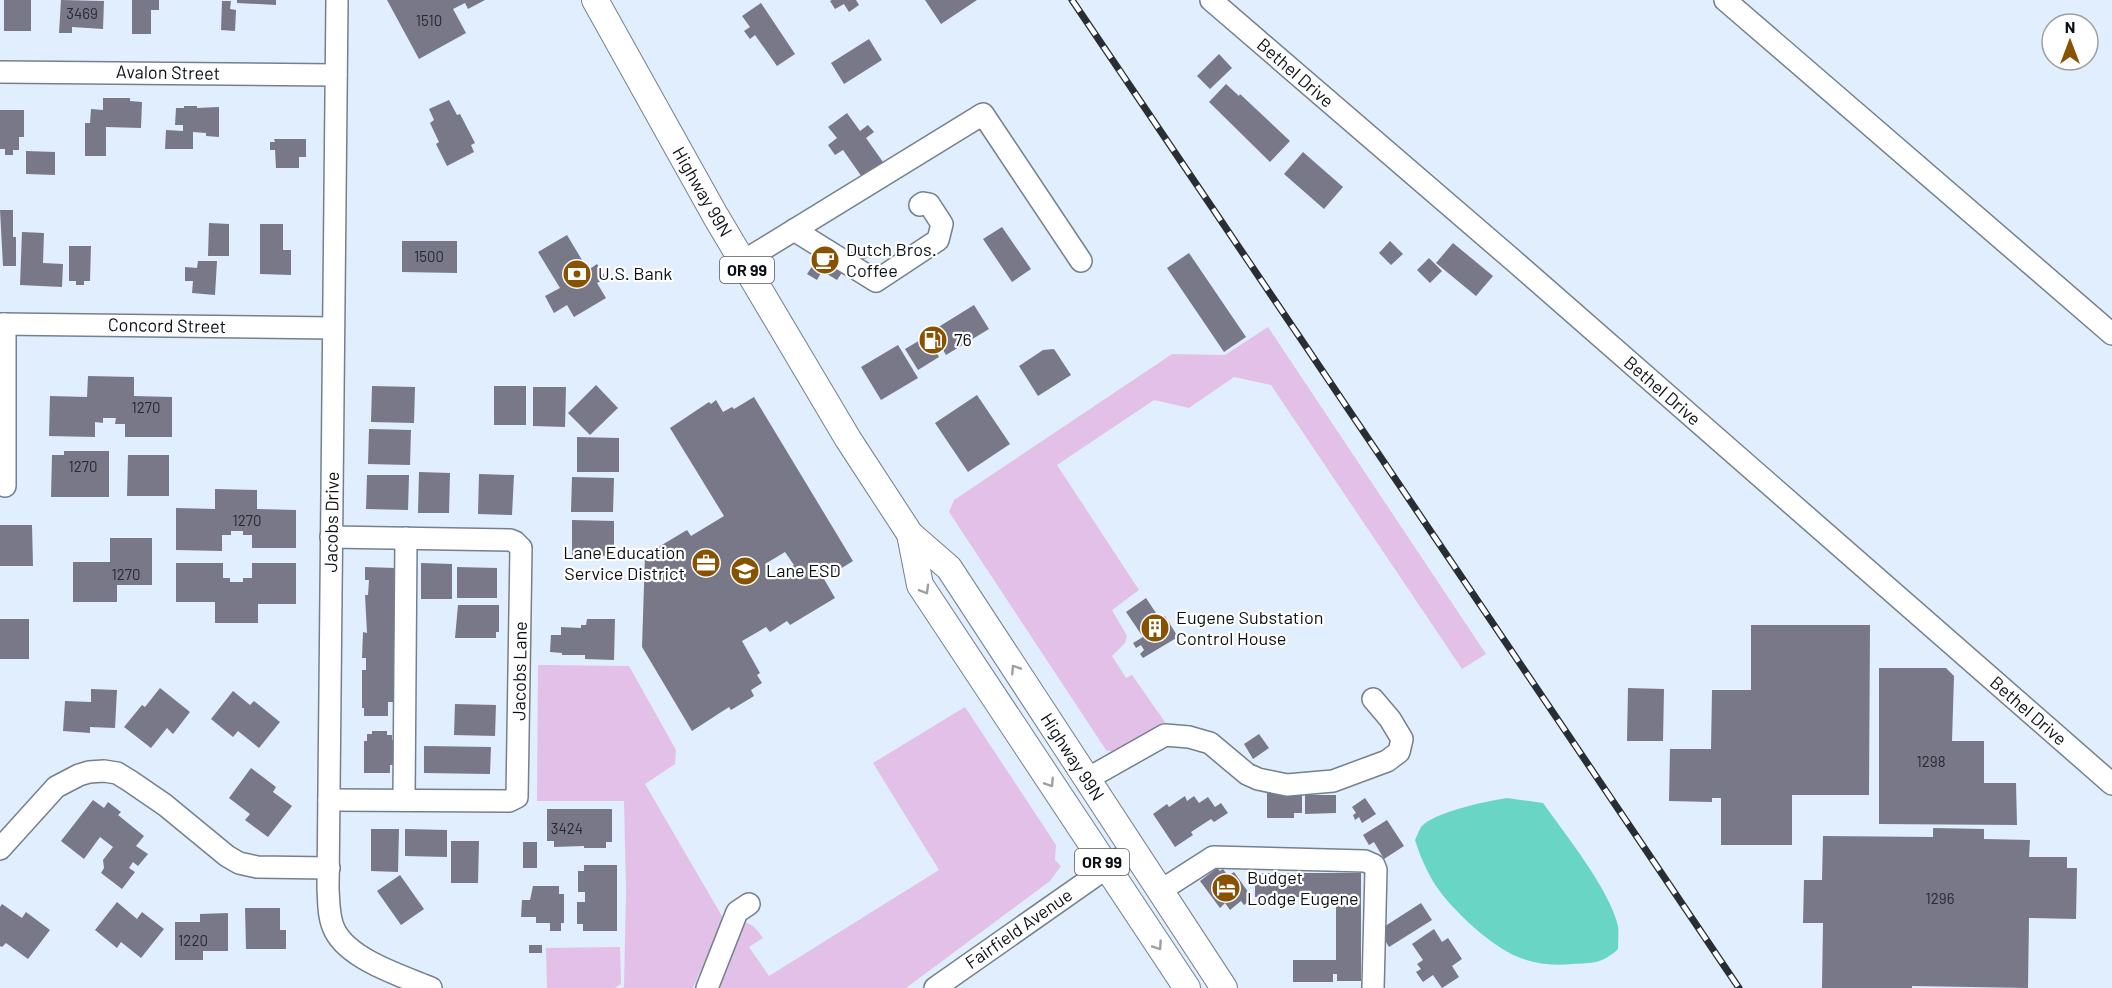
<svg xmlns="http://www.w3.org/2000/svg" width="2112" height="988" viewBox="0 0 2112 988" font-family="Barlow,sans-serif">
<rect width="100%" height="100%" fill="#e1eefd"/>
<g fill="#e3c0e8">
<polygon points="1268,327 1486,654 1462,669 1271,385 1234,377 1189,408 1154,400 1057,465 1139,590 1112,610 1127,636 1125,643 1112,656 1126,678 1132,675 1165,722 1116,753 1106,750 949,512 954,500 1172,354 1225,355"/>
<polygon points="538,665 629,666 676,750 675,764 645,784 723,918 693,988 622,988 624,987 626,891 624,801 537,801"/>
<path d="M965,707l91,138 -1,15 6,6 -11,15 -144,107h-188l22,-64c11,-4 17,6 23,14l-14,9 20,29 170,-106 -66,-107z"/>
<polygon points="620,947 621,984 615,988 547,988 546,948"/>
</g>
<path fill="#69d6c5" d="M1507,798l36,5c22,31 67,87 75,123 1,7 0,15 0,23 -16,15 -25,14 -46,15 -17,2 -37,0 -54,-7 -27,-11 -65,-46 -82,-71 -9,-14 -16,-30 -21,-46 2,-4 4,-10 6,-13 13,-15 66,-26 86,-29z"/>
<g fill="#787888" fill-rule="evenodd">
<rect x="4" y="0" width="27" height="31"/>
<polygon points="61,0 104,1 103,29 72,27 72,33 59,33"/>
<polygon points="132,0 159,0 159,10 151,10 151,34 132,34"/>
<polygon points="237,0 276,0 276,5 237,3"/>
<polygon points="387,0 485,0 468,9 465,3 453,9 466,33 419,59"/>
<polygon points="832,0 856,0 859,5 849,12 844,4 835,9 830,1"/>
<polygon points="925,0 977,0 941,24"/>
<polygon points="222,1 231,1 230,9 236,10 235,31 221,30"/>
<polygon points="761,3 795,54 777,66 755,35 750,39 744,31 750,27 742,16"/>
<polygon points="869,39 882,60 844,84 831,63"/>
<polygon points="1219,54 1232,68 1210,89 1197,76"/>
<polygon points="1226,84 1239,96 1240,94 1290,141 1270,162 1209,102"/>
<polygon points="103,98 130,98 130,101 142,102 141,128 106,127 106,156 85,156 85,123 90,123 91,109 103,110"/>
<polygon points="449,100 457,115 460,114 475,143 471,145 474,152 447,166 436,144 439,142 430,123 434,120 429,109"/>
<polygon points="184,106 197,106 197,108 219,107 219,137 206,136 206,133 193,132 193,149 165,149 166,130 183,131 183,125 175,125 176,108 184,108"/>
<polygon points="0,110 24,110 24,137 19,137 19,150 13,150 13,155 5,155 5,149 0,149"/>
<polygon points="847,113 860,131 868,125 874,132 866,138 883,162 862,177 843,150 835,155 828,145 837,138 828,127"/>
<polygon points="274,139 306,139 306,157 299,157 299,168 276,168 275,150 270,150 270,142 275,142"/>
<polygon points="26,151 55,152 55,175 26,174"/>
<polygon points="1303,152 1343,187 1324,209 1284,174"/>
<polygon points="0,210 13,210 13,237 16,237 16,266 3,266"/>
<polygon points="209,223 229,224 229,256 208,256"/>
<polygon points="260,224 283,224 283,250 291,250 291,275 260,274"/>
<polygon points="1002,227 1031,269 1012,282 983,239"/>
<polygon points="22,232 44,233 43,263 63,264 62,287 20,285"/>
<polygon points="567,235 588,270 597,264 606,278 597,283 606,298 574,317 567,305 554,313 545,296 560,288 538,252"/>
<polygon points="402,241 457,241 457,273 402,272"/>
<polygon points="1390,241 1403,254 1391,265 1379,253"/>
<polygon points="1453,243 1493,276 1476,296 1436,263"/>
<polygon points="69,246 91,246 90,281 84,281 84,285 76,285 76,281 69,281"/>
<polygon points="863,248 868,257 859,262 855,253"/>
<polygon points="821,253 845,268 837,280 822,271 817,280 807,274"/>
<polygon points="1189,253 1246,337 1224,352 1167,268"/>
<polygon points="1429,258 1442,271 1430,283 1417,270"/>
<polygon points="198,261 217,261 215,295 192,293 193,281 185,281 185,267 197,268"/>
<polygon points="974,305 989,329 946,355 932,331"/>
<polygon points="927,336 939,357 918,370 905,349"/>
<polygon points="898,345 918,378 881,400 861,367"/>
<polygon points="1054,349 1071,375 1038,396 1019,366 1043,350"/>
<polygon points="88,376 134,377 134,396 172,397 172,437 125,437 125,424 115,424 116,418 103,418 103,423 95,422 95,437 49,436 50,396 87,397"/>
<polygon points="596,385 618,408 590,435 568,413"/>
<polygon points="372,386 415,387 414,423 371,422"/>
<rect x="494" y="386" width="32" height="39"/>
<polygon points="533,387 566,387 565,427 533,426"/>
<polygon points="977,395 1010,444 968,472 935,423"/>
<path d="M754,397l99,164 -29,18 11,19 -45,27 -3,-4 -17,11 -4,-5 -24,14 18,32 -3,2 5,8 -11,7 3,6 -23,14 -2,-3 -37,24 -50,-84 3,-92 42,-25 4,6 33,-20 -54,-88 39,-26 2,2 5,-4 7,12 9,-5 2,2zM785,552l9,13 -21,13 -8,-14z"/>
<polygon points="369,429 411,430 410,465 368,464"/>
<polygon points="577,437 619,438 619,472 577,472"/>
<polygon points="64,451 109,451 109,497 51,497 52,455 64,455"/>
<polygon points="128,455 169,455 169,496 127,496"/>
<polygon points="419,472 450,473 449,513 418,513"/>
<polygon points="479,474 514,475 512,515 478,514"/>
<polygon points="367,475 409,475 408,510 366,509"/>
<polygon points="572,477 614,478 613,512 571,512"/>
<polygon points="215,489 257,490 257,509 296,510 296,548 252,548 252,535 243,535 243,531 231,531 231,535 222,535 222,551 176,550 176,508 215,509"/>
<polygon points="572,520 614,521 614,556 572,555"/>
<polygon points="0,525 32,525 33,566 0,566"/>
<polygon points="110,538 152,538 152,585 117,585 117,602 73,602 73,562 110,562"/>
<polygon points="176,563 223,563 223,578 230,578 230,582 243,582 243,578 252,578 252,563 296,563 296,604 258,604 258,623 215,623 215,602 176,602"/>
<polygon points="421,563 452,564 452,599 421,599"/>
<polygon points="365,567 395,568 393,702 388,702 388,716 364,716 364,708 362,708 362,670 366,670 366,658 362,658 363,632 367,633 365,595 368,595 369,580 365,580"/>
<polygon points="457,567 497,568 497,598 457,598"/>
<polygon points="1146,598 1160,619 1165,616 1178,637 1143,658 1140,654 1144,650 1141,645 1136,648 1133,643 1143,637 1126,612"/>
<polygon points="458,605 499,605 499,632 496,632 496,638 455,638"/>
<rect x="0" y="619" width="29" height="40"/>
<polygon points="587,619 615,619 614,660 585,659 585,655 562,655 562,653 550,652 551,635 561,635 561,627 581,628 581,625 586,625"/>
<polygon points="1751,625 1870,625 1869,795 1792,795 1792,845 1721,845 1721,798 1712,798 1712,802 1669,801 1670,749 1711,749 1712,690 1751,690"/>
<polygon points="1879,668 1946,668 1954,676 1952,741 1984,741 1984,783 2016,783 2017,825 1879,824"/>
<polygon points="160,688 190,712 173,734 167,728 151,748 124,727 142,705 145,707"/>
<polygon points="1628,688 1664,689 1663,741 1627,741"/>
<polygon points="91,689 117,690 115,728 90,727 90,733 63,731 65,701 91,702"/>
<polygon points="233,691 250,705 254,701 280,722 259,748 238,731 233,737 211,719"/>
<polygon points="455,704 496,705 495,736 454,735"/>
<polygon points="372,731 387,731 387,735 392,735 392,740 395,740 395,765 390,765 390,773 364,773 364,741 367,741 367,734 372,734"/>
<polygon points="1259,734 1269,748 1253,759 1244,744"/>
<polygon points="424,746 491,747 490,774 424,773"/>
<polygon points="251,768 276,787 273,792 292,806 268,837 245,820 250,814 229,798"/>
<polygon points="1267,793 1302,793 1302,813 1294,813 1294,818 1267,818"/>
<polygon points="1305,795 1336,795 1336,813 1305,814"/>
<polygon points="1185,796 1187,801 1194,796 1199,803 1208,797 1215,807 1221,803 1228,813 1214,822 1211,819 1191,832 1193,835 1175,847 1153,814 1167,804 1169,807"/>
<polygon points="1365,798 1376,814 1362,823 1359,817 1355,820 1353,815 1356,813 1352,807"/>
<polygon points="93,800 104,808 108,802 121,812 118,815 144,836 136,846 148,854 138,866 133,862 129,868 135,872 122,889 101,873 104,868 103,860 113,847 100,837 84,859 61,841"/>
<polygon points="547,809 612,809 612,842 606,842 606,848 584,848 584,846 554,847 554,841 547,841"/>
<polygon points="1387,820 1404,846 1384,859 1374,842 1369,845 1363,835"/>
<polygon points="1933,828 1984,829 1984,839 2030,840 2029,857 2067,857 2067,868 2077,868 2076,919 2029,918 2028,988 1912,986 1912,988 1822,988 1823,923 1803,923 1804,880 1822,880 1823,836 1933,837"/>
<polygon points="371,829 399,829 398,872 371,871"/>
<polygon points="405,829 447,830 447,857 405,856"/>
<polygon points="451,841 479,841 478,883 451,883"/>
<rect x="523" y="842" width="14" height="26"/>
<polygon points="584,865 617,865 617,931 583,931 583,924 577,924 577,902 585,902 585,892 578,892 578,871 584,871"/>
<polygon points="1217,868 1220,871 1223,869 1228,876 1234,872 1251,896 1250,897 1251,900 1244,905 1241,901 1230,910 1225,903 1220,908 1200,881"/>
<polygon points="1255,873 1361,873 1361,981 1337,981 1337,974 1333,974 1333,982 1293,982 1293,960 1336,960 1336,897 1255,897"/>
<polygon points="400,875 424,909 401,925 377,891"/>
<polygon points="533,886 559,886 559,894 564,894 564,923 561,923 561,931 550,931 550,923 536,923 536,917 521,917 522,900 530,900"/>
<polygon points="117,902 137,919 142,912 164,929 141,958 121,942 117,948 95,930"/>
<polygon points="1421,903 1432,920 1389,947 1379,930"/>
<polygon points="2,904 22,918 26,912 50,930 28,959 6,943 2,947 0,946 0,907"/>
<polygon points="245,908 280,908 280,930 286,930 286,949 246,949"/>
<polygon points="228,913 228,951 203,951 203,960 175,960 175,922 200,922 200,914"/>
<polygon points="1434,929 1442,942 1448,938 1462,959 1452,966 1459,977 1442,988 1433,975 1423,982 1416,972 1421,969 1417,964 1423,960 1412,944"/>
<rect x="529" y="945" width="13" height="8"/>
</g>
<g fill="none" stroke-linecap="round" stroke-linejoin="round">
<g stroke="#74808d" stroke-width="24">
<g id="minor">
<path d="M337,0l-9,889c1,13 0,29 7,42 15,29 67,45 96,57"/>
<polyline points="1211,0 1513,260 2112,784"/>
<polyline points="1725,0 2112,334"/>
<polyline points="0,72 336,75"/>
<polyline points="794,230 876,281 938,240 942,224 929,204 923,203 920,205"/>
<polyline points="742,262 983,114 1081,261"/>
<polyline points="0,324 333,328"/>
<polyline points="5,324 5,486"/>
<polyline points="1087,779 1165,735 1189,737 1210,743 1247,774 1258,779 1287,785 1333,781 1387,761 1399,752 1402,739 1390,719 1373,699"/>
<polyline points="329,800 509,801 517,797 521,548 515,542 510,540 331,537"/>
<polyline points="404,800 406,538"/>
<polyline points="0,849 56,787 79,775 89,772 104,771 117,773 130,781 165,805 227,856 239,863 257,867 329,868"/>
<polyline points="1160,891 1213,857 1365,861 1374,865 1376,870 1373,988"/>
<polyline points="707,988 737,912 749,904"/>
<polyline points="935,988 1132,850"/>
</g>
</g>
<g stroke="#74808d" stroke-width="28">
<g id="major">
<polyline points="595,0 715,215 848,439 910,534 949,568 1224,988"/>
<polyline points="910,534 920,585 1187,988"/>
</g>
</g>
<use href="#minor" stroke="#fff" stroke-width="21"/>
<use href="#major" stroke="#fff" stroke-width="26"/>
<g stroke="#282e34" stroke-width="7">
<polyline id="rail" points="1072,0 1739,988"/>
</g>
<use href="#rail" stroke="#fff" stroke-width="4.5" stroke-dasharray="14" stroke-linecap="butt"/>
</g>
<defs><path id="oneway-chevron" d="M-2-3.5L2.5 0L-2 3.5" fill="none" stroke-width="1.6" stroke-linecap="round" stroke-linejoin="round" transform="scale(1.5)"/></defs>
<g stroke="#9e9fa1">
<use href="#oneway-chevron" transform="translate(925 590) rotate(60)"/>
<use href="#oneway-chevron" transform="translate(1015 669) rotate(-123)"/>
<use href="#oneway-chevron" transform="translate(1050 783) rotate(57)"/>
<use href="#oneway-chevron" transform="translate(1158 946) rotate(56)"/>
</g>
<defs>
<g id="cafe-disc" transform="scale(1.5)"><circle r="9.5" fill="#885201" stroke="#fff"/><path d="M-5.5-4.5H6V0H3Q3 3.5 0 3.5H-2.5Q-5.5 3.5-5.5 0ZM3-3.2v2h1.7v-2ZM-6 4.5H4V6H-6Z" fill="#fff"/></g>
<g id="bank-disc" transform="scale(1.5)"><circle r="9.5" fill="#885201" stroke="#fff"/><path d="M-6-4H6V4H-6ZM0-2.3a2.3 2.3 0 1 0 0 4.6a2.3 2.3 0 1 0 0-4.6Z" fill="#fff"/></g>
<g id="fuel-disc" transform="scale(1.5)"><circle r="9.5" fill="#885201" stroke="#fff"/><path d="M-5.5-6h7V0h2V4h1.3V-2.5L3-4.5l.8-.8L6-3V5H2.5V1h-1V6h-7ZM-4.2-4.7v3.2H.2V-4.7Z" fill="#fff"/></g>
<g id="office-disc" transform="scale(1.5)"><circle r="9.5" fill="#885201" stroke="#fff"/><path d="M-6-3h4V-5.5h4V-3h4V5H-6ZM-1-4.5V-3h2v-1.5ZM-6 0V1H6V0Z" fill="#fff"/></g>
<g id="school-disc" transform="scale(1.5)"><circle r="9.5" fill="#885201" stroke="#fff"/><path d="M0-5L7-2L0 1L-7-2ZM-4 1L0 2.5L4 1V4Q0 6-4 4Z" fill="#fff"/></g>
<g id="building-disc" transform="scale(1.5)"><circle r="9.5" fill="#885201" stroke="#fff"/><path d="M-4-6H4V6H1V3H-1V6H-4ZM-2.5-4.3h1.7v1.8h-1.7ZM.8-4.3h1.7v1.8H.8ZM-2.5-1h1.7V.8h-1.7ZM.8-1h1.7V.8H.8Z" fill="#fff"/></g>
<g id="hotel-disc" transform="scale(1.5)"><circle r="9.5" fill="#885201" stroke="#fff"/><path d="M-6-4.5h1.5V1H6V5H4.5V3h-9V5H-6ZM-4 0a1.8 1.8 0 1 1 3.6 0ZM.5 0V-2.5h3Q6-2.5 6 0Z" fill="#fff"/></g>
</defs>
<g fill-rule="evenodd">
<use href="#cafe-disc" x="825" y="260"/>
<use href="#bank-disc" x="577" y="274"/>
<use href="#fuel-disc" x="933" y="340"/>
<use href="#office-disc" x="706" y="563"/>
<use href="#school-disc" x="745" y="571"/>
<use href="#building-disc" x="1155" y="628"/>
<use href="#hotel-disc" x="1226" y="888"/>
</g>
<g text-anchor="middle" stroke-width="4.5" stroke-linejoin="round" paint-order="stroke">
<g font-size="15" fill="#272a32">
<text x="82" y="19">3469</text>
<text x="429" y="26">1510</text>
<text x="429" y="262">1500</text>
<text x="146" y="413">1270</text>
<text x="83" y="472">1270</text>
<text x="247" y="526">1270</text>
<text x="126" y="580">1270</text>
<text x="1931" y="767">1298</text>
<text x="567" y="834">3424</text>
<text x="1940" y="904">1296</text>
<text x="193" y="946">1220</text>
</g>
<g fill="#fff" stroke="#55585b" stroke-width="1.5">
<rect x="720" y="257" width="54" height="26" rx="4.5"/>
<rect x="1075" y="849" width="54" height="26" rx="4.5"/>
</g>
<g font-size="16" font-weight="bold" fill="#0c1015">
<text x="747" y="276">OR 99</text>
<text x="1102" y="868">OR 99</text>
</g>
<g font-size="18" fill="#0c1015" stroke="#fff">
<text transform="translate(168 73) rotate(1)" y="6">Avalon Street</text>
<text transform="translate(1295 73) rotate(41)" y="6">Bethel Drive</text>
<text transform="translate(702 192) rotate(60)" y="6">Highway 99N</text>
<text transform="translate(167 326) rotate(1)" y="6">Concord Street</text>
<text transform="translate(1662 391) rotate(41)" y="6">Bethel Drive</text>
<text transform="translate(332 522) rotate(-89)" y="6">Jacobs Drive</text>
<text transform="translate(520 671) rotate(-89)" y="6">Jacobs Lane</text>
<text transform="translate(2028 711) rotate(41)" y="6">Bethel Drive</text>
<text transform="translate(1072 757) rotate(57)" y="6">Highway 99N</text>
<text transform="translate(1019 929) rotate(-35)" y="6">Fairfield Avenue</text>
</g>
<g font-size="18" fill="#0c1015" stroke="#fff" text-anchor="start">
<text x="846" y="256">Dutch Bros.<tspan x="846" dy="21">Coffee</tspan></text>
<text x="598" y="280">U.S. Bank</text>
<text x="954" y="346">76</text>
<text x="685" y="559" text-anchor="end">Lane Education<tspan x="685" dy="21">Service District</tspan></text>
<text x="766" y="577">Lane ESD</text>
<text x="1176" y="624">Eugene Substation<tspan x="1176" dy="21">Control House</tspan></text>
<text x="1247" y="884">Budget<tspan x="1247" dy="21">Lodge Eugene</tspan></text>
</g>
</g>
<g transform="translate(2070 42)"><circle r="28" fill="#ffffff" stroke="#9e9fa1" stroke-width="1.5"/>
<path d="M0-4.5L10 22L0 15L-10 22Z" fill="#885201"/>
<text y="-9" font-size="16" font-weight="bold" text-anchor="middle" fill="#0c1015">N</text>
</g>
</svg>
